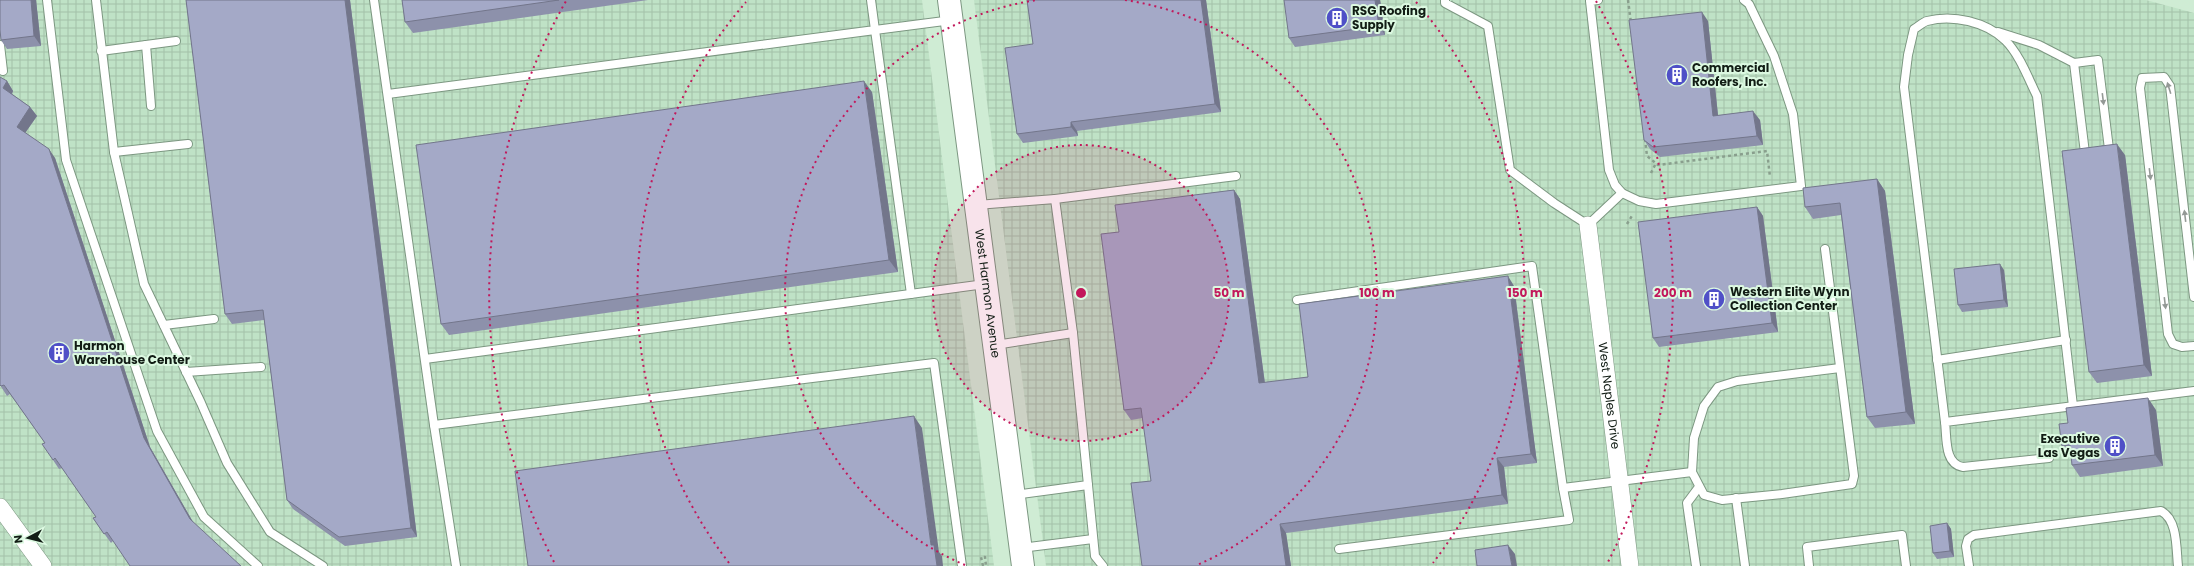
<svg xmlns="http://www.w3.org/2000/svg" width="2194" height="566" viewBox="0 0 2194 566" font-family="Poppins,sans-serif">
<defs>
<pattern id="industrial-grid" width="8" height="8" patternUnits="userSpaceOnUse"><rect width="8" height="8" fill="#bfe2c6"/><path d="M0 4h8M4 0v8" fill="none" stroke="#a3c1a9"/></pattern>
</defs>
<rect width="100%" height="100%" fill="#cfecd4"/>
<g fill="url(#industrial-grid)">
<polygon points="0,0 922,0 994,566 0,566"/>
<polygon points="974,0 2146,0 2194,13 2194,566 1046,566"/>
</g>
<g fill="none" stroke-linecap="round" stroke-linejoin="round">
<g stroke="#7c9781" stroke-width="10">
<g id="service">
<polyline points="47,0 66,160 157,431 204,517 258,566"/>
<polyline points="96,0 114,152 144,284 201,403 227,463 270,532 323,566"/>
<polyline points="374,0 434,425 456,566"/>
<polyline points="1445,0 1445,3 1488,26 1510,170 1554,203 1588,225 1622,193 1639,201 1656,204 1801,186 1793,114 1774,56 1749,4 1744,0"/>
<polyline points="1598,0 1590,1 1609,170 1615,185 1622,193"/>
<polyline points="1998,32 2039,45 2074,63 2098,60 2109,149 2104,150"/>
<polyline points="0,45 3,71"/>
<polyline points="146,45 151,106"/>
<polyline points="101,51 176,41"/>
<polyline points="2074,63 2085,153 2090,152"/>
<polyline points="388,94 875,30 871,0"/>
<polyline points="114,152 188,144"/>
<polyline points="977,205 1055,199"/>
<polyline points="911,294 875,30 952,20"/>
<polyline points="2194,297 2170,86 2164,77 2142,78 2140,88 2168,334 2173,344 2182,347 2194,346"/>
<polyline points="1297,300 1532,266 1563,488"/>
<polyline points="164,325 214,319"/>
<polyline points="995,345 1073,333"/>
<polyline points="425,359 985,284"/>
<polyline points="1937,360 2066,340"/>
<polyline points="186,372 261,367"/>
<path d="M1945,422l-41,-335 4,-32 6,-26c4,-2 9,-7 13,-8 26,-7 59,1 78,19 15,15 23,38 32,56l36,310"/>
<polyline points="434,425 934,363 962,566"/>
<path d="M2049,458l-86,9c-19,-3 -16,-29 -18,-45l249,-31"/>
<polyline points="1692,472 1694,438 1704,406 1718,387 1737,381 1840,368"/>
<polyline points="1014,495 1088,485"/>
<polyline points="1736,498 1745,566"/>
<polyline points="1021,548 1093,539"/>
<polyline points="1339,549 1569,520 1563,488 1692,472 1704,495 1722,500 1782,494 1852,484 1854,476 1825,249"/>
<polyline points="1103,566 1095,556 1073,333 1055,199 1236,176"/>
<polyline points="1696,566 1687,503 1699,487"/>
<polyline points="1809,566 1807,547 1902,535 1906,566"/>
<path d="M1969,566l-3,-20 2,-7 6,-4 187,-24c17,9 15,37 17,55"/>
</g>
</g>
<g stroke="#7c9781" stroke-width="18">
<g id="minor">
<path id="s1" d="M1588,225l42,341"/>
<polyline points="0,507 43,566"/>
</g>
</g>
<g stroke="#7c9781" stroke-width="24">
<g id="secondary">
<path id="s2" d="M949,0l74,566"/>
</g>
</g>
<g stroke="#899f8d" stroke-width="2.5" stroke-dasharray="3 3" stroke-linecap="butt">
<polyline points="1628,0 1631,23"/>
<polyline points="1645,139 1647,156 1658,165 1767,151 1770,177"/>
<polyline points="1651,173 1656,163"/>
<polyline points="1627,224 1633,214"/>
<polyline points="983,566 981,557 985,557 986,566"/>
</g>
<use href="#service" stroke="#fff" stroke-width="8"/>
<use href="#minor" stroke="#fff" stroke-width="17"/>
<use href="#secondary" stroke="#fff" stroke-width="22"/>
</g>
<g fill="#8d91ab">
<polygon points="0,0 36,0 41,46 7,49 1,40"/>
<polygon points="186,0 350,0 417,537 345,546 293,509 287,500 264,320 232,324 225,314"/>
<polygon points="402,0 648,0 413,33 405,22"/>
<polygon points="1027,0 1206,0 1221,112 1077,131 1078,136 1023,143 1017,134 1033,44"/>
<polygon points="1380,0 1385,35 1295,47 1289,38"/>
<polygon points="1708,21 1718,115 1760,120 1763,145 1660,157 1650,149 1644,140"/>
<polygon points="7,81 13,91 12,94 30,107 37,116 25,133 55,158 150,447 193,522 113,541 111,543 93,518 96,517 62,468 59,469 53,460 45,443 10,394 7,396 0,385"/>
<polygon points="872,92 898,272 449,335 441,324"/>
<polygon points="2125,155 2152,376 2097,383 2089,372"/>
<polygon points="1877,179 1885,191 1915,424 1875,428 1867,417 1841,215 1813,219 1805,207"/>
<polygon points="1234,190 1240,199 1265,383 1308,377 1514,286 1537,463 1504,467 1508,504 1286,533 1291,566 1142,566 1151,481 1143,418 1131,420 1124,410 1119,232"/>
<polygon points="1757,207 1763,216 1778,332 1659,347 1653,338"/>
<polygon points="2004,270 2008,307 1962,312 1958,305"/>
<polygon points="2156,410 2163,466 2080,477 2072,465 2071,458 2070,458 2062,446"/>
<polygon points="1947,523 1951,529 1954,557 1937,559 1933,553"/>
</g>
<g fill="#73768b">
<polygon points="31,0 36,0 41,46 34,36"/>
<polygon points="345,0 350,0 417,537 411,528"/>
<polygon points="1201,0 1206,0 1221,112 1215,104"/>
<polygon points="1375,0 1380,0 1385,35 1379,26"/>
<polygon points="1702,12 1708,21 1719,125 1713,116"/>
<polygon points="7,81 13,91 10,97 3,88"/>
<polygon points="864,81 872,92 898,272 889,260"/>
<polygon points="30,107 37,116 23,136 17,127"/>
<polygon points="1753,111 1760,120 1763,145 1757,136"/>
<polygon points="1071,122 1077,131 1078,136 1071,127"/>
<polygon points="2117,144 2125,155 2152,376 2144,365"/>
<polygon points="49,149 55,158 150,447 197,529 190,519 144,438"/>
<polygon points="1877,179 1885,191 1915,424 1906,412"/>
<polygon points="1234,190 1240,199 1266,392 1259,383"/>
<polygon points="1757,207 1763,216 1778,332 1772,323"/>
<polygon points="2000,264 2004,270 2008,307 2004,300"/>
<polygon points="1508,276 1514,286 1537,463 1531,454"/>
<polygon points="2148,398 2156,410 2163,466 2155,455"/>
<polygon points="914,416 922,428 939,552 942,556 943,566 937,566 931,545"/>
<polygon points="1497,458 1504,467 1508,504 1502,495"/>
<polygon points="1947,523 1951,529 1954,557 1950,551"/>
<polygon points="1280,524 1286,533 1291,566 1286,566"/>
<polygon points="1508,545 1515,554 1517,566 1512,566"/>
</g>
<g fill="#a4a9c7" stroke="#73768b">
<polygon points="0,0 31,0 34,36 1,40 0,30"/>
<polygon points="186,0 345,0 411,528 339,537 287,500 263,310 225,314"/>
<polygon points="402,0 559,0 405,22"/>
<polygon points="1027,0 1201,0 1215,104 1071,122 1071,127 1017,134 1005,48 1033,44"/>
<polygon points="1284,0 1375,0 1379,26 1289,38"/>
<polygon points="1702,12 1713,116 1753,111 1757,136 1653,147 1644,140 1629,20"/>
<polygon points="0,77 7,81 3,88 30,107 17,127 49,149 144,438 190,519 241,566 130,566 107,532 104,534 93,518 96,517 55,458 53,460 42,444 45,443 4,385 1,386 0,385"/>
<polygon points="864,81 889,260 441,324 416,145"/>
<polygon points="2117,144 2144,365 2089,372 2062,151"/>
<polygon points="1877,179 1906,412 1867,417 1840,203 1805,207 1803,188"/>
<polygon points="1234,190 1259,383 1308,377 1299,304 1508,276 1531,454 1497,458 1502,495 1280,524 1286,566 1142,566 1131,483 1151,481 1141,408 1124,410 1101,234 1119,232 1115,205"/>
<polygon points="1757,207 1772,323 1653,338 1638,222"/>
<polygon points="2000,264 2004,300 1958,305 1954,269"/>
<polygon points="2148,398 2155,455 2072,465 2070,445 2062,446 2059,424 2068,423 2066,408"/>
<polygon points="914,416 931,545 934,545 937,566 528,566 515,471"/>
<polygon points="1947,523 1950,551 1933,553 1930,526"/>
<polygon points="1508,545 1512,566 1477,566 1475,550"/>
</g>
<defs><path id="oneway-solid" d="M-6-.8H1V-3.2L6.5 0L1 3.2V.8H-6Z"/></defs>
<g fill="#949996">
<use href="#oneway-solid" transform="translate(2169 88) rotate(-107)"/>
<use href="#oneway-solid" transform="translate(2103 99) rotate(83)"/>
<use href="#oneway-solid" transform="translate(2150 174) rotate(83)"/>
<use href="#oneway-solid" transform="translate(2185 216) rotate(-97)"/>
<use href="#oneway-solid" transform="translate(2165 303) rotate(83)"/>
</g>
<circle cx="1081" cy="293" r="148" fill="#c2185b" fill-opacity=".12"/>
<g fill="none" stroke="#c2185b" stroke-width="2" stroke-dasharray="2 4">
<circle cx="1081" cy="293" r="148"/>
<path d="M965 565A296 296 0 0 1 1037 0M1125 0A296 296 0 0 1 1197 565"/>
<path d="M729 563A444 444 0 0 1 746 2M1416 2A444 444 0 0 1 1433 563"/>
<path d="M554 562A592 592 0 0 1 566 1M1596 1A592 592 0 0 1 1608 562"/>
</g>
<defs>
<g id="building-disc" transform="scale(1.15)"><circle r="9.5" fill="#4f50c7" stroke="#dcf9e1"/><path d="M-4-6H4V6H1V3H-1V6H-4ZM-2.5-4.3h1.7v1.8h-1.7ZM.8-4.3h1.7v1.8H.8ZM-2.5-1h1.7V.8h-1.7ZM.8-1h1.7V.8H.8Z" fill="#fff"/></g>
</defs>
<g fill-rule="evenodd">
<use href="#building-disc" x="1337" y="18"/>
<use href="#building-disc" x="1677" y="75"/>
<use href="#building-disc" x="1714" y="299"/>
<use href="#building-disc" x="59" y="353"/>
<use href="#building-disc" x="2115" y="446"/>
</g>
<g text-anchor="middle" stroke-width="4" stroke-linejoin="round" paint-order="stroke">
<g font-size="12" font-weight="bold" fill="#121d15" stroke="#dcf9e1" text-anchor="start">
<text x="1352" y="15">RSG Roofing<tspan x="1352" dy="14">Supply</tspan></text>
<text x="1692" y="72">Commercial<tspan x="1692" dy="14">Roofers, Inc.</tspan></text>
<text x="1730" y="296">Western Elite Wynn<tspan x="1730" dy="14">Collection Center</tspan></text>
<text x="74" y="350">Harmon<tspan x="74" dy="14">Warehouse Center</tspan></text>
<text x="2100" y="443" text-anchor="end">Executive<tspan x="2100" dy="14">Las Vegas</tspan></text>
</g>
<g font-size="12" fill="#121d15" stroke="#dcf9e1">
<text dy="4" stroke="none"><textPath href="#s2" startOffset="296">West Harmon Avenue</textPath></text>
<text dy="4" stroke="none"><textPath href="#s1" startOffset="172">West Naples Drive</textPath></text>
</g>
</g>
<circle cx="1081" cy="293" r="6" fill="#c2185b" stroke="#dcf9e1" stroke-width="2"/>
<g font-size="12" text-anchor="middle" font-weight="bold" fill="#c2185b" stroke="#dcf9e1" stroke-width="4" stroke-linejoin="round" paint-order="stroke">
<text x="1229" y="297">50 m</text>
<text x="1377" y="297">100 m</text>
<text x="1525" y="297">150 m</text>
<text x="1673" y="297">200 m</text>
</g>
<g transform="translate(28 538) rotate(263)" stroke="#dcf9e1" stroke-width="3" paint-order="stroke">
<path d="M0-3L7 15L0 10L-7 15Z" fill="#121d15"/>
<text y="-6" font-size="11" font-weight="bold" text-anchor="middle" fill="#121d15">N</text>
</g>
</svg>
